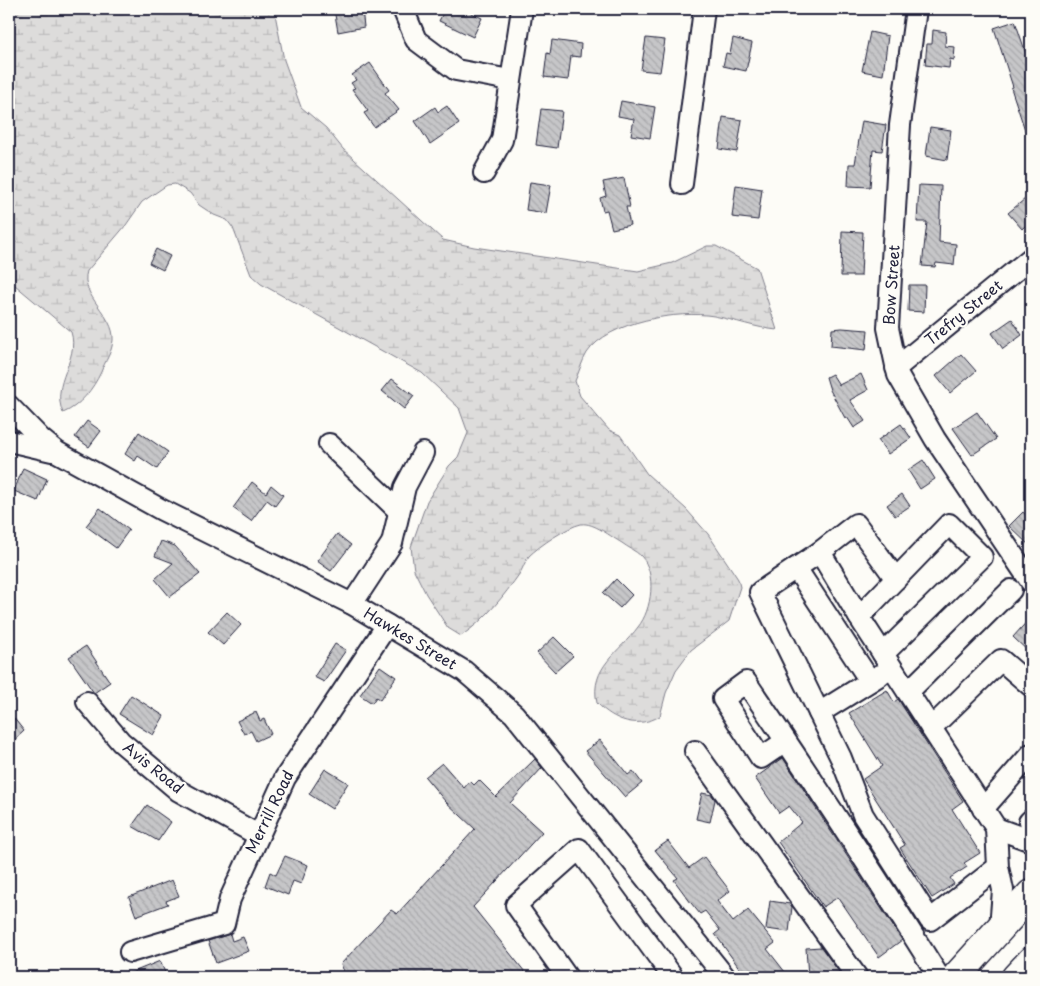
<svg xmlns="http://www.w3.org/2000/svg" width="1040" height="986" viewBox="0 0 1040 986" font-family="'Playpen Sans',sans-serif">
<defs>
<pattern id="wetland-marsh" width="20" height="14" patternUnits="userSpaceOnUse" patternTransform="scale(1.25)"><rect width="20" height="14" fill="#dddcdb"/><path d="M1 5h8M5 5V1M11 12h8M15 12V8" fill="none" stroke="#bdbcbd"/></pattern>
<pattern id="building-back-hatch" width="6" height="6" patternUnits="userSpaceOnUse" patternTransform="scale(1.25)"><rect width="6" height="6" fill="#c6c6c8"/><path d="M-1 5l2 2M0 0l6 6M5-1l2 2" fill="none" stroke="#aaaaad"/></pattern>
</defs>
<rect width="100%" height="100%" fill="#fdfcf7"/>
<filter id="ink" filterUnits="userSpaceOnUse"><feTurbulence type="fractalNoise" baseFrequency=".02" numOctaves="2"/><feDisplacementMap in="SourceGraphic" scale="10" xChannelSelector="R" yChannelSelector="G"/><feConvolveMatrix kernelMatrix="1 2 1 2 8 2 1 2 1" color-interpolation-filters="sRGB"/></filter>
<g filter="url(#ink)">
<path fill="url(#wetland-marsh)" stroke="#807f8b" d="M9,9h265l10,51 17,47 25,21 17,21 100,91 31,7 164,24 34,-8 35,-17h9l41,22 20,62c-21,-2 -42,-10 -63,-14 -35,-6 -106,5 -127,37 -5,8 -8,19 -12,28l5,15 29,34 11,5 27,39 39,35 22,25 30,45 2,8 -11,34 -38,29 -15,20 -10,23 -6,23c-22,13 -46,5 -63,-13 -8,-36 23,-51 41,-76 14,-17 19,-54 3,-71 -5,-5 -14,-9 -19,-13 -11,-6 -28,-21 -41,-19 -14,3 -42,22 -52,32 -4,5 -6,12 -9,17 -16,23 -35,47 -59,63l-13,-8 -22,-34 -12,-24 -3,-23 16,-46 22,-35 9,-9 10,-24 -9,-25 -37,-35 -161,-89 -10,-9 -18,-47 -6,-8 -13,-5 -15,-10 -9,-12 -15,-9 -8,1 -25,17 -16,23 -39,46c-8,25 28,44 26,69 -1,13 -8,21 -12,32 -8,17 -21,34 -38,41 -13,-30 17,-53 8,-81l-62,-52z"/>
<g fill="url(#building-back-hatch)" stroke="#22223b">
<polygon points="334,9 362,9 364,27 338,32"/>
<polygon points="445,9 463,9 482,18 473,37 439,21"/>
<polygon points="1015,21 1031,68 1031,141 1029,142 1011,88 1013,87 994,28"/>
<polygon points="933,30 946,32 945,46 955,47 954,60 950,59 949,68 925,65 927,44 932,44"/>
<polygon points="870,32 888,36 883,75 862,71"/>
<polygon points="646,38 665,40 660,72 641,70"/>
<polygon points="733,38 752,43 746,71 723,66 726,53 730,54"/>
<polygon points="552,40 581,44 580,57 571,56 568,80 544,77 547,53 550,54"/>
<polygon points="370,63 389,90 385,93 399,110 374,127 364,113 368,111 352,89 355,88 351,83 356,80 352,75"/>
<polygon points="621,101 655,107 650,138 631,135 634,119 618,116"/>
<polygon points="447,106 459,124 430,144 415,121 435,107 438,112"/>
<polygon points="541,109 562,111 557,148 536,145"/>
<polygon points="723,117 742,120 737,152 719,149"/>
<polygon points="862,121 886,125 882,151 873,150 870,187 848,186 849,164 855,164"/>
<polygon points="930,127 951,130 947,160 926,156"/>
<polygon points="624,178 630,207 626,207 630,225 612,229 607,210 603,211 600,198 606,196 603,182"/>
<polygon points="530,182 551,185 546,213 526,210"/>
<polygon points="736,185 762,189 758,220 732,217"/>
<polygon points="919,185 941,186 939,242 956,244 954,265 936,263 935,267 922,266 927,222 917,222"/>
<polygon points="1031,194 1031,220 1022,229 1008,213"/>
<polygon points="842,231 863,232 861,276 841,276"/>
<polygon points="156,249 170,256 163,270 149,263"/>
<polygon points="909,285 925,285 924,312 908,311"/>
<polygon points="1012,319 1022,335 1003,349 992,333"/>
<polygon points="842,328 868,330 866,350 831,346 832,329"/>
<polygon points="961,354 976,371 950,393 936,376"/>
<polygon points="832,374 839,385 861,374 868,390 850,400 865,421 854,428 847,417 845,418 830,390 826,377"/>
<polygon points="392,379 414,396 404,409 382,391"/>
<polygon points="977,412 996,439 972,455 953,428"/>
<polygon points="87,421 101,431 89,447 75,437"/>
<polygon points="901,424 911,438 888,454 878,440"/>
<polygon points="139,432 168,452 157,469 138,456 135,461 125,454"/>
<polygon points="923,460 935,479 920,489 908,470"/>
<polygon points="23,468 47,479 38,501 14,491"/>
<polygon points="252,482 266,493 271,485 283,495 275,506 267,500 251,521 233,508"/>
<polygon points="902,494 910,506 895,516 887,505"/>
<polygon points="100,508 129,530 116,548 86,526"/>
<polygon points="1023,512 1031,519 1031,547 1009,526"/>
<polygon points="337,534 351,545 331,571 317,561"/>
<polygon points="161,541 175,546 200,574 170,597 155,579 173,563 155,556"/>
<polygon points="616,579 632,595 620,608 603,593"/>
<polygon points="227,612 241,625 223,645 208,632"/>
<polygon points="1031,617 1031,654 1013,637"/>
<polygon points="554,637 573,656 555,672 537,653"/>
<polygon points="335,644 346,650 324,682 314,677"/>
<polygon points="86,646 110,682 94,693 69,657"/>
<polygon points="380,666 396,677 380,700 376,697 372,703 360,695"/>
<polygon points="887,690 894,702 898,699 963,801 952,809 980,853 964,863 967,867 950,878 954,884 932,898 900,848 905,845 863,779 882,766 849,713"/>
<polygon points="131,695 164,716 153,735 119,714"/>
<polygon points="9,712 24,731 9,745"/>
<polygon points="256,712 260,721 264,719 271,734 256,741 251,731 244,734 237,721"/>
<polygon points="600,740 628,775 633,771 642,783 625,797 585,751"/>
<polygon points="783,758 902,940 879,957 838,897 823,907 778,842 802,822 789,806 779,813 755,778"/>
<polygon points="535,759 542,768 510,803 542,832 473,907 529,977 346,977 341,964 391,910 397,914 475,829 445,801 425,777 442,763 464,788 470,781 474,785 479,780 496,797"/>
<polygon points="325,769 348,783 332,809 309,794"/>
<polygon points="702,793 712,795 715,800 710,822 696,819"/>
<polygon points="147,805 171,822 158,841 132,826"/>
<polygon points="668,841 689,868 704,857 730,891 717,901 733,922 748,910 775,943 767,949 789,977 748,977 740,969 715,934 720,930 705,911 700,914 691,903 674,880 678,878 655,850"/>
<polygon points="285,856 308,865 301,884 293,881 288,895 265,886 270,872 276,875"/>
<polygon points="172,880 179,896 166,901 168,904 136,916 129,897"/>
<polygon points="770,901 790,904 792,907 789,932 766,929"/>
<polygon points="230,934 232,941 243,937 249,951 216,963 208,941"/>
<polygon points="821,947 839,972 830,977 808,977 806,948"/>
<polygon points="160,961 167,977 121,977"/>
</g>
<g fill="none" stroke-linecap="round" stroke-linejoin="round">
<g stroke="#22223b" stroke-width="24">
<g id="minor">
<polyline points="403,9 416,40 456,70 510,80"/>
<polyline points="916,9 900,125 888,328 898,375 935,439 1031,582"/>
<polyline points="484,173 502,140 522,9"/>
<polyline points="682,184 704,9"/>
<polyline points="896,368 1031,258"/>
<polyline points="9,406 41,439 57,452 162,510 352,604 464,671 514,714 725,977"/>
<polyline points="9,441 52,451"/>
<polyline points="329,444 399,511"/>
<polyline points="820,552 856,524 896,579"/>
<polyline points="796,568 870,681"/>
<polyline points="352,604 392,543 405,487 423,453"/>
<polyline points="859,617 949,524 982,557 883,654"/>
<polyline points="908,692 1011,590"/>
<polyline points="87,702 121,742 179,791 258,835"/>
<polyline points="819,713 880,675"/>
<polyline points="931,728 1001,660 1031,686"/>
<path d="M786,741l-25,17 -38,-59 23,-17c66,97 131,195 193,295"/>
<polyline points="695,751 857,977"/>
<polyline points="983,809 1031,754"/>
<polyline points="1029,822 1031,820"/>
<polyline points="996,828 1031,841"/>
<polyline points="998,867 930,920 863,815 841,758 760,592 820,552 859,617 996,828 998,867 1003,890 1000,928"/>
<polyline points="130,952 224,924 230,899 285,778 387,625"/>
<polyline points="567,977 516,905 579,849 673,977"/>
</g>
</g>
<g stroke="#22223b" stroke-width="31">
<g id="highway">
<polyline points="956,977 1031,894"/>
<polyline points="1016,977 1031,961"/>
</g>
</g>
<use href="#minor" stroke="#fdfcf7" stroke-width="20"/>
<use href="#highway" stroke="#fdfcf7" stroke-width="28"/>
</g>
</g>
<g text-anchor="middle" stroke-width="4.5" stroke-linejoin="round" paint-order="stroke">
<g font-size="15" fill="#22223b" stroke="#fdfcf7">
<text transform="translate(892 285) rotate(-86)" y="5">Bow Street</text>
<text transform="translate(964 313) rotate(-39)" y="5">Trefry Street</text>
<text transform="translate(410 639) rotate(31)" y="5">Hawkes Street</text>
<text transform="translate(153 768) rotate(39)" y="5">Avis Road</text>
<text transform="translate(270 812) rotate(-64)" y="5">Merrill Road</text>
</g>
</g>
<rect width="1040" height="986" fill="none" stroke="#fdfcf7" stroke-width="30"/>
<rect x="15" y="15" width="1010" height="956" fill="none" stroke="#22223b" stroke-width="2" filter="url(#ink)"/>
</svg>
